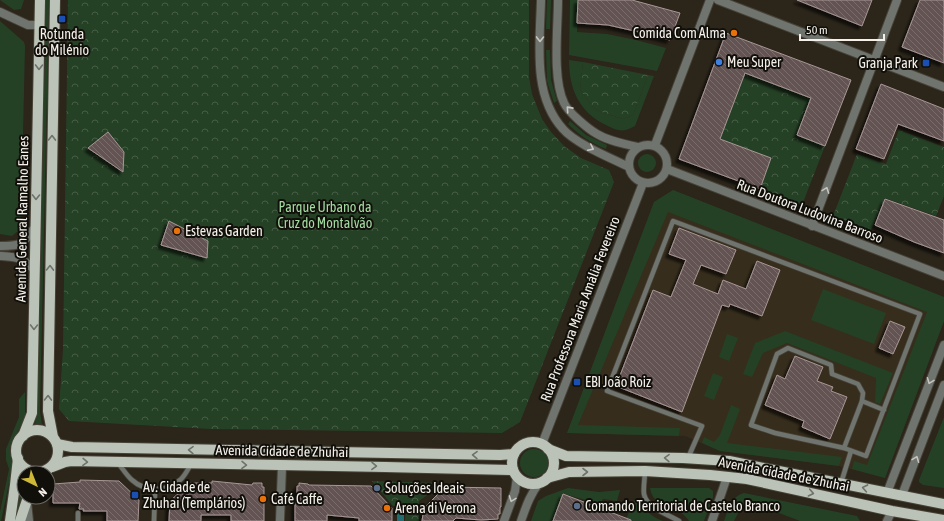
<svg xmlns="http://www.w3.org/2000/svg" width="944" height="521" viewBox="0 0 944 521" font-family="'Asap Condensed',sans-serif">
<defs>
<pattern id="park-crowns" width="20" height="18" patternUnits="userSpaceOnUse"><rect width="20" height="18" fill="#254125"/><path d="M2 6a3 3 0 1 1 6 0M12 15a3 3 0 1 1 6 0" fill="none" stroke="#455d45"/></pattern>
<pattern id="building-back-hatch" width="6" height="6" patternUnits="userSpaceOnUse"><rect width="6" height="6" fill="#635352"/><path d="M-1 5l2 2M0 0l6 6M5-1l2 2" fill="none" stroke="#7a6c6b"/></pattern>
<filter id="shadow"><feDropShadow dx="-3.5" dy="3.5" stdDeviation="1" flood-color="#0009"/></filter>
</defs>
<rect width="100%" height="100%" fill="#2b251a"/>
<polygon fill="#362d1c" points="673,190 944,297 944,321 885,478 839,466 720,451 685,436 567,433 654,202"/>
<g fill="#254125">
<polygon points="0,0 24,0 21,9 14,10"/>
<polygon points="46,0 49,0 40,412 42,424 35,424 37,412"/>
<polygon points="547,0 551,0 550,29 546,29"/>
<polygon points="570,0 578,0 577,32 607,34 636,40 666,48 657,71 569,55"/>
<polygon points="0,21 24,42 25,46 21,223 18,231 12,236 0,234"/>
<polygon points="546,50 550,50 551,80 557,101 554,103 547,81"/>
<path d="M569,60l14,2 -3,28 14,18 7,4 22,7 10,-4 15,-40 6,1 -19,50c-13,7 -17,5 -29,-1 -27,-13 -37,-36 -37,-65z"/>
<path d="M570,121l16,14 21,10 -1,4c-15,-6 -27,-14 -38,-25z"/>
<circle cx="647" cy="163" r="9"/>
<polygon points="673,190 944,297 944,321 885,478 852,469 854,461 867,465 927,312 668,212 578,425 680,428 679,436 567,433 654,202"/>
<polygon points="823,289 886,313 874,344 811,320"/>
<polygon points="785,331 893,373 880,404 875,402 876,378 787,343 763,353 752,377 743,374 755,343"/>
<polygon points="727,334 738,338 729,361 719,357"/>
<polygon points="713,373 723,377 714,400 704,396"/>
<polygon points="25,392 25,417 10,447 12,469 1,521 0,521 0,512 9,469 6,460 6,449 19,417 19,399"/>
<polygon points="731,405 740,409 727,443 842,457 839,466 720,451 702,443 704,437 714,442 720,435"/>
<polygon points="944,417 944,488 923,485 919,482 919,480"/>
<circle cx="534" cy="463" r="14"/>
<polygon points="22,479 24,481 24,497 15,521 14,521"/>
<polygon points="568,488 599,492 620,490 617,501 603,499 600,504 564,494 553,521 531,521 538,501 546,496"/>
<path d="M650,488h59l4,3v6l-9,24h-15c-11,-18 -35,-10 -39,-33z"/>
<path d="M744,493l113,23 3,5h-60l-52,-20 -7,6 -7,14h-10c4,-11 7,-25 20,-28z"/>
<path d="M636,497c7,12 14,19 27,24h-30l-7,-2z"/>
</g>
<g fill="url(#park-crowns)">
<polygon points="68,0 529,0 529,77 532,94 542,119 551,132 564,146 581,158 609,170 614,182 520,422 502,433 211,429 69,421 59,409 63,349"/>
<polygon points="583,62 648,75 633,115 623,119 601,112 594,108 580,90"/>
<polygon points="745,73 811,98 797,135 825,146 802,205 759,189 771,158 720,139"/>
<polygon points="899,130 944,147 944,196 936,216 885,198 871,230 833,216 857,154 886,164"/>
<polygon points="372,481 441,483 434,490 419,501 419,521 405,521 406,506 393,506"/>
</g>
<rect fill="#226d72" x="397" y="508" width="7" height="13"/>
<g fill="url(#building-back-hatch)" stroke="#a89796" filter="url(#shadow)">
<polygon points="578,0 632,0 680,13 670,40 639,32 608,25 577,23"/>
<polygon points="797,0 872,0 862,26"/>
<polygon points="920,0 944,0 944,63 902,47"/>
<polygon points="726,33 851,80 825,146 797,135 811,98 745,73 720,139 771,158 760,189 679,159"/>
<polygon points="881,84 944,109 944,141 898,124 884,159 856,149"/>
<polygon points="108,132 124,152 123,172 88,148"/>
<polygon points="885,199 944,220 944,253 914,242 875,225"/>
<polygon points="169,221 208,241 207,258 161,245"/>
<polygon points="679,228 736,250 726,274 701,265 693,284 718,294 723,280 746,289 757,261 780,270 762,316 730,304 729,307 722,305 682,412 616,386 653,290 671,297 686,260 669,254"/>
<polygon points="890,321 905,327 893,354 879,348"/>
<polygon points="795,356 823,367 817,381 833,387 831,391 847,397 830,439 802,427 804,421 765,405 777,375 785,379"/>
<polygon points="80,480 119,481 139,500 138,521 107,521 107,511 83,511 84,509 79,509 80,503 53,503 53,484 80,482"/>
<polygon points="212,481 252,485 253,483 262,483 262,487 264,487 264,521 231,521 231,515 201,515 201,521 169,521 170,501 190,483 212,483"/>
<polygon points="299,483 308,484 309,485 371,486 392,508 392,521 359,521 359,518 327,515 327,521 295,521 295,499 297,499 297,486 299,486"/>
<polygon points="445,487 501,488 501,507 500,507 500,514 498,514 498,519 481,520 456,518 453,521 422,521 424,508"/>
<polygon points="563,494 631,520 631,521 553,521"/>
</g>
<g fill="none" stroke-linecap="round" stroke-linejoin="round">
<g stroke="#474237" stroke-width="6">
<g id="lane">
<polyline points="844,448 862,401"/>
<polyline points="688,458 702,426 607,391 673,221 920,314 866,456 844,448 775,433 751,425 777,354 788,348 831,365 832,374 858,384 863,393 862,401 884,410"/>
<path d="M118,463c5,6 9,13 14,17 13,12 35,12 48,0 5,-4 8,-11 11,-16"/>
<path d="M645,471c0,7 -2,16 -1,23 3,15 24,20 35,27"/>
<polyline points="841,483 851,451"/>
<polyline points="78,513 78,521"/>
<polyline points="154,521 155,490"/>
</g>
</g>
<g stroke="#474237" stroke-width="10">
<g id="street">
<path d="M541,0c-1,43 -9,95 22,129 13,15 48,29 66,38"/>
<path d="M558,0c0,28 -6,78 6,103 4,9 24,26 33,31 12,7 27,10 41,13"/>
<polyline points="718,0 944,87"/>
<polyline points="0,12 28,25 39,25"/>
<circle cx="648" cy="164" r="19"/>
<polyline points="655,145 710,0"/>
<polyline points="667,169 944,276"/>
<polyline points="812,226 897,0"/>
<path d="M0,246c21,0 23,-1 35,-19"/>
<path d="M0,256c17,1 23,1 35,15"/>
<polyline points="542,444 643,183"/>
<polyline points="887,493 944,345"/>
<polyline points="902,495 944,385"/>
<polyline points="27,502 29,521"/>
<polyline points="280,521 282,466"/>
<polyline points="504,521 515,491 517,477"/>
<path d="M521,521c5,-14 9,-27 19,-39"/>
<polyline points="712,521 727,477"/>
<polyline points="887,521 892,511"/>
</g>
</g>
<g stroke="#474237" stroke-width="12">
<g id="primary">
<circle cx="37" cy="451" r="21"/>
<polyline points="23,436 32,413 40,0"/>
<polyline points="53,437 48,411 55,0"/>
<circle cx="533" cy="463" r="21"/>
<polyline points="57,444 72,447 500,455 514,454"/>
<polyline points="548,449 566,456 683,458 729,461 944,504"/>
<polyline points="52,467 65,462 71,461 385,467 513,470"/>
<polyline points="547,478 569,472 645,471 710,475 747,479 892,511 944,520"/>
<polyline points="10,521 15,485 18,458"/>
<polyline points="20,521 28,497"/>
</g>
</g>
<use href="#lane" stroke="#70746f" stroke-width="4.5"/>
<use href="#street" stroke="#70746f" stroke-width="8"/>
<use href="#primary" stroke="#bbc3b8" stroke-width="10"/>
</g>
<defs><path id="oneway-chevron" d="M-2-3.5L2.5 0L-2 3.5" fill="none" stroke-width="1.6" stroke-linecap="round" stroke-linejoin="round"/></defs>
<g stroke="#c6c5bf">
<use href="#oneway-chevron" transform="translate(540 39) rotate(91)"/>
<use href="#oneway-chevron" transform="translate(569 109) rotate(-132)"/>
<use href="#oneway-chevron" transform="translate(591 148) rotate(26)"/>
<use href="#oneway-chevron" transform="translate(826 190) rotate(-70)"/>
<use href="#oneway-chevron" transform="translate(930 381) rotate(111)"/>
<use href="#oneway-chevron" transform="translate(916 459) rotate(-69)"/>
<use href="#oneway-chevron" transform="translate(512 499) rotate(110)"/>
</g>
<g stroke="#6e726a">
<use href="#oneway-chevron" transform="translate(39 67) rotate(91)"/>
<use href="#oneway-chevron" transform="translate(52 138) rotate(-89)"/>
<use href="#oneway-chevron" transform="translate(36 197) rotate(91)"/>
<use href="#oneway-chevron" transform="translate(50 268) rotate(-89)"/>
<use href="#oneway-chevron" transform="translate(34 327) rotate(91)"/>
<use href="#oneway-chevron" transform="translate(48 398) rotate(-89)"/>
<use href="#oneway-chevron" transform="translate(191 450) rotate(-179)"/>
<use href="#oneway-chevron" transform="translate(475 455) rotate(-179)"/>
<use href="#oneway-chevron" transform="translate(667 458) rotate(-179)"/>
<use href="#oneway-chevron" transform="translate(85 462) rotate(2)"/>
<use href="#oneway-chevron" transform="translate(244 465) rotate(1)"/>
<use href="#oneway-chevron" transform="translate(374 466) rotate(1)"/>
<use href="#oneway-chevron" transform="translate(585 472)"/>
<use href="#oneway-chevron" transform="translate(865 488) rotate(-169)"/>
<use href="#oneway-chevron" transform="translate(811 493) rotate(12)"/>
</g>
<g fill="#1a4fb4" stroke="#110f0a" stroke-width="1.5">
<rect x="58" y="15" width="8" height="8" rx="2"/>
<rect x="922" y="59" width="8" height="8" rx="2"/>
<rect x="573" y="378" width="8" height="8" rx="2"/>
<rect x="131" y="491" width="8" height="8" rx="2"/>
</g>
<g fill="#e8710a" stroke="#110f0a" stroke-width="1.5">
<circle cx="734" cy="33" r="4"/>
<circle cx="177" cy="231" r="4"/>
<circle cx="263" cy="499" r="4"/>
<circle cx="387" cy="508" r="4"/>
</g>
<circle fill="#3f7fe0" stroke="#110f0a" stroke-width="1.5" cx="719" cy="62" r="4"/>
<g fill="#5c6f8a" stroke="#110f0a" stroke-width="1.5">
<circle cx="377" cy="488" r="4"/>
<circle cx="577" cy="506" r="4"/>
</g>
<g text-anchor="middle" stroke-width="4" stroke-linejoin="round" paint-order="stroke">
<g font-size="14" fill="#f5f1ea" stroke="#110f0a" text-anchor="start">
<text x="726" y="38" text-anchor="end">Comida Com Alma</text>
<text x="62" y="39" text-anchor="middle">Rotunda<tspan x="62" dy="16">do Milénio</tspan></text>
<text x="727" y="67">Meu Super</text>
<text x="918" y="68" text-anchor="end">Granja Park</text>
<text x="185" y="236">Estevas Garden</text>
<text x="585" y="387">EBI João Roiz</text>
<text x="143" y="492">Av. Cidade de<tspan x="143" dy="16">Zhuhai (Templários)</tspan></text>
<text x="385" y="493">Soluções Ideais</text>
<text x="271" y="504">Café Caffe</text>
<text x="585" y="511">Comando Territorial de Castelo Branco</text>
<text x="395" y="513">Arena di Verona</text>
</g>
<g font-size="14" fill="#a1dba0" stroke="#110f0a">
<text x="325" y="212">Parque Urbano da<tspan x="325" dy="16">Cruz do Montalvão</tspan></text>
</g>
<g font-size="14" fill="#f5f1ea" stroke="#110f0a">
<text transform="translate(810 211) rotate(21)" y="5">Rua Doutora Ludovina Barroso</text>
<text transform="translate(22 219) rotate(-89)" y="5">Avenida General Ramalho Eanes</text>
<text transform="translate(580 309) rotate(-69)" y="5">Rua Professora Maria Amália Fevereiro</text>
<text transform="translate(282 451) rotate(1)" y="5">Avenida Cidade de Zhuhai</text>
<text transform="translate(784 474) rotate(11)" y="5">Avenida Cidade de Zhuhai</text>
</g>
</g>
<g transform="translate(36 485) rotate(137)"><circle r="19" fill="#110f0a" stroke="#6c6964"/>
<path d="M0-3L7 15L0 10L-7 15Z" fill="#ceb837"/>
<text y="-6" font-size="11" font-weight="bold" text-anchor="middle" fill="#f5f1ea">N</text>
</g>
<path d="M800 34v6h84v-6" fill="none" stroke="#f5f1ea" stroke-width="2"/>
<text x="806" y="34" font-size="12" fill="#f5f1ea" stroke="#110f0a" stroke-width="3" paint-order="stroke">50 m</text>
</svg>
